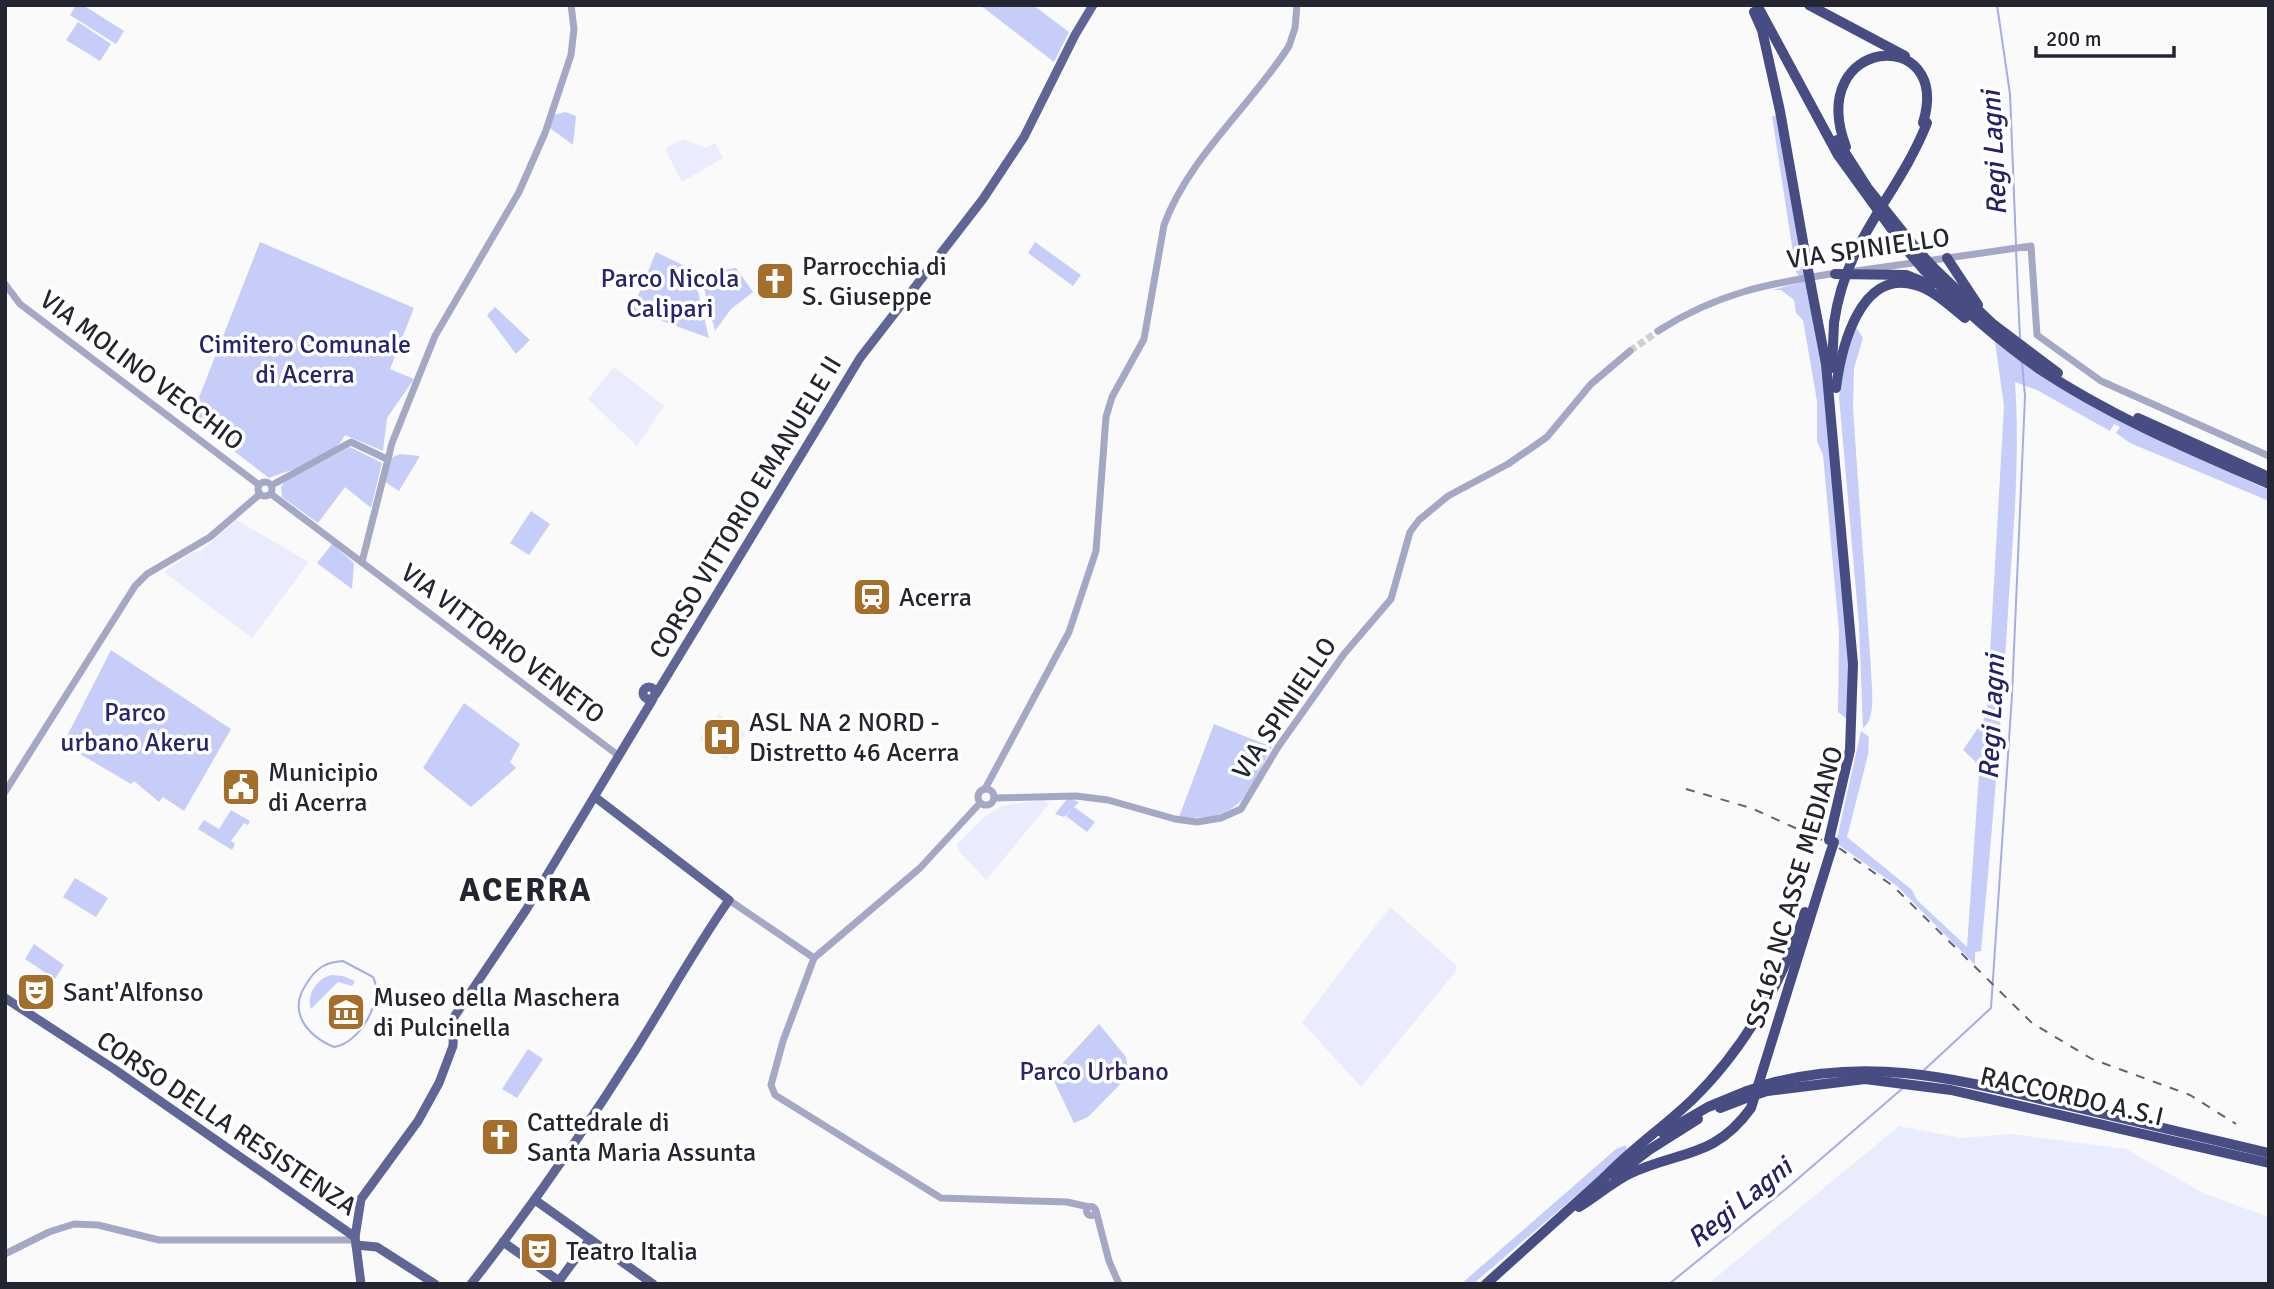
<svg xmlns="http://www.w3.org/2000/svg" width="2274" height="1289" viewBox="0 0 2274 1289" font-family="Signika,sans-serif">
<rect width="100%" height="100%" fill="#fafafa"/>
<g fill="#e9ecfc">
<polygon points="683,139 706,148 715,143 723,158 682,182 666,151 667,147"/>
<polygon points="614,367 664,406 637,446 588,399"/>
<polygon points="236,520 309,562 252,638 164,572 192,553 201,551"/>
<polygon points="719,714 745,734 726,760 699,739"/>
<polygon points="1042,800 1049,804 986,880 959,851 957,844 984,817 1001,806"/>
<polygon points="1390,907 1456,965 1457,970 1361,1087 1302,1022"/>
<polygon points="1899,1126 1960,1138 2012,1134 2126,1149 2205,1194 2269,1217 2269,1284 1708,1284"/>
</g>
<g fill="#c7cdf9">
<polygon points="76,5 83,5 124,31 116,44 70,15"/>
<polygon points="980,5 1033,5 1069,32 1054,62"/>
<polygon points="78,22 111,44 100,61 66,40"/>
<polygon points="565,112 576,116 573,145 550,128 554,115"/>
<polygon points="1772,116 1781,116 1808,274 1799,276 1796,272"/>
<path d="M260,242l154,66 -24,61 24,10 -27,39 -4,33 -38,-16c-12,25 -53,34 -76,43l-78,-60z"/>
<polygon points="1035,242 1081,275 1073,286 1028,253"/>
<polygon points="656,252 693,270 709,338 632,310"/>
<polygon points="736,268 753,292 731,309 715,331 700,273"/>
<polygon points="1808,280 1820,346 1849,653 1848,720 1838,712 1839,631 1823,455 1817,441 1817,401 1803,320 1796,313 1794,300 1781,290 1773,290"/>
<polygon points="495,307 530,340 516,354 487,315"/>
<path d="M1856,327l7,11 -9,30 -1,40 18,261c0,15 6,50 -8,59l-4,-103 -20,-228 5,-40z"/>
<path d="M1995,342c83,66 178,105 274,148v11l-139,-58 -14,-10 4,-6 -6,-3 -4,7 -73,-41 -22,-8c5,71 -1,143 -6,213 -7,119 -17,237 -28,356l-6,1v13l-78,-79 -61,-43 25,-112 8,6 -1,18 -21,82 65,53 5,10 50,47 12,-174 -4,-12 -12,-11 21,-31 3,-13 17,-300z"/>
<polygon points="350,447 382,463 371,508 345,487 318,523 282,497 281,487 285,481"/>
<polygon points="400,454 420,456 399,491 385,482 391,458"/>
<polygon points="531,511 550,524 529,555 510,543"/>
<polygon points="332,544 354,563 352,589 317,563"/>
<polygon points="111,650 231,729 184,811 163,797 159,802 134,781 131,784 63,744"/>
<polygon points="464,703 520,744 510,762 516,768 471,807 423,768"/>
<path d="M1214,724l58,23c-26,48 -30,76 -93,70z"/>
<polygon points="1068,798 1079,802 1074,807 1095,822 1087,832 1066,816 1072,808 1064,817 1055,814"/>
<polygon points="231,810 250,821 248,825 244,823 231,841 235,844 232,850 198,829 204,820 219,829"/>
<polygon points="75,878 108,898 96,917 63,897"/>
<polygon points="34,944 64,965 55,979 25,959"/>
<path d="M331,975l12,1 12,5 -3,5 -14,-4 -27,27c-5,-15 6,-30 20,-34z"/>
<polygon points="1099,1024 1126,1057 1129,1075 1088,1117 1074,1123 1054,1081 1059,1075 1059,1067"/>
<polygon points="528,1049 543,1059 517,1098 502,1089"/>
<polygon points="1626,1145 1627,1152 1473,1284 1461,1284 1616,1149"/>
</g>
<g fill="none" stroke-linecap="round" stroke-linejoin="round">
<g stroke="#a4aceb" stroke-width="2">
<polyline points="1997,5 2010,94 2016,245"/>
<polyline points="2016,250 2020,339"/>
<path d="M343,961l30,16c12,23 -14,67 -39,70 -28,-12 -47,-36 -27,-64 9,-15 19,-21 36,-22z"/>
<polyline points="1923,1071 1991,1008 2012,695 2025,396 2022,362"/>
<polyline points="1669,1284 1786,1189 1903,1088"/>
</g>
<polyline stroke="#cfcfd2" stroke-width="7" stroke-dasharray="7 3.5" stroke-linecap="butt" points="1630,351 1658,331"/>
<g stroke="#a4a8c5" stroke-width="7">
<polyline points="1856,271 2031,246 2037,335 2101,381 2269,456"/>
<polyline points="5,284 20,304 259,485"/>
<path d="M1658,331c59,-38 112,-48 179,-58"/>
<circle cx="265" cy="489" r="7"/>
<polyline points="272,485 351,442 387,459"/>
<polyline points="271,494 619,756"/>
<polyline points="362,562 392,443 435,336 519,192 545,133 571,55 574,29 571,5"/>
<circle cx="986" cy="797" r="8"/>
<path d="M985,789l84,-157 27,-81 10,-134 6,-20 32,-58 20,-114c25,-68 86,-118 125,-179l6,-18 2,-23"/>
<polyline points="5,792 135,586 147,574 210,537 260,494"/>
<polyline points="994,798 1076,796 1108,800 1175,819 1197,822 1221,818 1241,809 1278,747 1344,654 1391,599 1410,532 1419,520 1448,496 1508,464 1547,437 1591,384 1630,351"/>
<polyline points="980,803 920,868 814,958 783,1041 771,1085 775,1095 941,1198 1067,1202 1089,1207"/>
<polyline points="729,900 814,958"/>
<circle cx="1091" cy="1211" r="4.5"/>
<polyline points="1096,1211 1109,1261 1119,1284"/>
<polyline points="5,1254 49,1232 74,1224 98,1225 159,1240 355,1240"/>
</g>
<g stroke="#5f6595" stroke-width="9">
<circle cx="649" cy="693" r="6"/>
<polyline points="656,694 860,358 983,199 1024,137 1075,35 1093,5"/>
<polyline points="5,998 114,1069 355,1237"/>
<polyline points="535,1200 653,1284"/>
<polyline points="503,1242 559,1281 590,1239"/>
<polyline points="356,1245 377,1247 435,1284"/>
<polyline points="361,1284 355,1237 361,1199 418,1121 439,1083 453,1046 454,1017 526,910 653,699"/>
<path d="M471,1284c59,-75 114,-154 165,-235 32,-51 58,-99 93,-149l-134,-103"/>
</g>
<g stroke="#474c83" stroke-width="10">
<polyline points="1757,5 1838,155 1906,249"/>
<polyline points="1809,5 1905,56"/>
<polyline points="1754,12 1762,30 1780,111 1808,270"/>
<polyline points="1837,140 1867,187 1915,247"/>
<path d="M1846,147c-42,-111 107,-123 77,-24"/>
<polyline points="1947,258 1978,305"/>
<polyline points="1933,267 1993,324 2058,373"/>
<path d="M1924,270c36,36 74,71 117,100 71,47 150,80 228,114"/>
<polyline points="1835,274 1906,275 1931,285"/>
<polyline points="1811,286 1826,364 1853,664 1850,750 1829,840"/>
<polyline points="1832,368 1834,323"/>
<path d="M1836,388c5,-39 24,-120 79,-103 19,5 35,21 50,33"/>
<polyline points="2138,418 2269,477"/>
<path d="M1768,1084c106,-29 195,-3 298,21 68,16 135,32 203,48"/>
<polyline points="1767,1091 1865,1079 1951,1090 2269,1163"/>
<polyline points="1720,1108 1746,1098"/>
<polyline points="1663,1133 1708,1107 1747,1091"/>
<polyline points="1615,1176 1649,1150 1698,1119"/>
<path d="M1604,1178c27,-29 60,-51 89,-79 51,-50 91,-119 112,-187"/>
<path d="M1579,1207c17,-10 32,-24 50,-33 51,-24 85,-15 122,-66l79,-254"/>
<polyline points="1486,1284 1606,1176"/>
</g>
<g stroke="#62636b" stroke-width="2" stroke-dasharray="9 9" stroke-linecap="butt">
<polyline points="1686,789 1751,808 1822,840"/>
<polyline points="1839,848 1893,886 2032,1023 2092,1059 2190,1095 2236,1124"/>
</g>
<g stroke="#474c83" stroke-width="10">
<polyline points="1915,247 1933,267"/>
<polyline points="1906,249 1924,270"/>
<polyline points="1808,270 1811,286"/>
<path d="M1834,323c12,-85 63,-125 93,-200"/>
<polyline points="1830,854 1834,842"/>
<polyline points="1747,1091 1768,1084"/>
<polyline points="1746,1098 1767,1091"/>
</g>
</g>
<defs>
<g id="church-square" transform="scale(2.0125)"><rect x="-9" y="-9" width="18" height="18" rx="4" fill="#a56e2a" stroke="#fff"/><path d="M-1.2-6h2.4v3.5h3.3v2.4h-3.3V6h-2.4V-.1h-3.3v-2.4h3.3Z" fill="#fff"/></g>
<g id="station-square" transform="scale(2.0125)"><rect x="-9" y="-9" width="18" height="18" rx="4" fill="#a56e2a" stroke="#fff"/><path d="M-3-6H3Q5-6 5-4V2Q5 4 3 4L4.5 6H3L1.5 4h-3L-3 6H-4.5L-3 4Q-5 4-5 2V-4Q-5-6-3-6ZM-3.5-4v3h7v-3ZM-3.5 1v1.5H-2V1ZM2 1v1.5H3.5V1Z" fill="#fff"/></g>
<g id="hospital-square" transform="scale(2.0125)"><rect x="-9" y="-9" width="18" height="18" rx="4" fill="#a56e2a" stroke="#fff"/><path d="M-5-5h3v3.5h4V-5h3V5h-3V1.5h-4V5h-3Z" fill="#fff"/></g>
<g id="civic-square" transform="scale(2.0125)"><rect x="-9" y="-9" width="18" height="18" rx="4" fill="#a56e2a" stroke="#fff"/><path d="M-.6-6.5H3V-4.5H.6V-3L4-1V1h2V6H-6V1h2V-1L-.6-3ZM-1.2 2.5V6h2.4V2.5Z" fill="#fff"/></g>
<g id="theatre-square" transform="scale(2.0125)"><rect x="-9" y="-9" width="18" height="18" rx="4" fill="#a56e2a" stroke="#fff"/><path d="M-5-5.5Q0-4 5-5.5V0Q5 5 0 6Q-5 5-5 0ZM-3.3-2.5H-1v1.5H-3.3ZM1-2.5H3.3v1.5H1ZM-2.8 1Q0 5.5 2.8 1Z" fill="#fff"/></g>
<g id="museum-square" transform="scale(2.0125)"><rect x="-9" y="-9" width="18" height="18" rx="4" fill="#a56e2a" stroke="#fff"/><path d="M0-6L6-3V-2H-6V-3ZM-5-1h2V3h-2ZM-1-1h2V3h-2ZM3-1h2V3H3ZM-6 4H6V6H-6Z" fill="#fff"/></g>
</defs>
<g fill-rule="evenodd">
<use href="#church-square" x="775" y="281"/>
<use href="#station-square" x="872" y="597"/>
<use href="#hospital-square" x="722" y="737"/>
<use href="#civic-square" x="241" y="787"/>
<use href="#theatre-square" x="36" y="992"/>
<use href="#museum-square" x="346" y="1012"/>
<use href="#church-square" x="500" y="1137"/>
<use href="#theatre-square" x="539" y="1251"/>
</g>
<g text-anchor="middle" stroke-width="7" stroke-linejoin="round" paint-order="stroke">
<g font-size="26" fill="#232530" stroke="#fff">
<text transform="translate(1868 248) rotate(-8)" y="9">VIA SPINIELLO</text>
<text transform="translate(142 370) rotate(37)" y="9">VIA MOLINO VECCHIO</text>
<text transform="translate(745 507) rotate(-59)" y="9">CORSO VITTORIO EMANUELE II</text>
<text transform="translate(503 643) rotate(37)" y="9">VIA VITTORIO VENETO</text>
<text transform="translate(1284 708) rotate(-56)" y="9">VIA SPINIELLO</text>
<text transform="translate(1794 887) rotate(-74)" y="9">SS162 NC ASSE MEDIANO</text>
<text transform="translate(2072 1096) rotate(13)" y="9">RACCORDO A.S.I</text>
<text transform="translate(227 1123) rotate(34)" y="9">CORSO DELLA RESISTENZA</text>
</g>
<g font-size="26" fill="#232530" stroke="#fff" text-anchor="start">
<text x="802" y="275">Parrocchia di<tspan x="802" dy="30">S. Giuseppe</tspan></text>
<text x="899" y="606">Acerra</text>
<text x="749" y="731">ASL NA 2 NORD -<tspan x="749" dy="30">Distretto 46 Acerra</tspan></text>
<text x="268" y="781">Municipio<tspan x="268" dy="30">di Acerra</tspan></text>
<text x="63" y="1001">Sant'Alfonso</text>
<text x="373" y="1006">Museo della Maschera<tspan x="373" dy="30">di Pulcinella</tspan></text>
<text x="527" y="1131">Cattedrale di<tspan x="527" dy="30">Santa Maria Assunta</tspan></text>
<text x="566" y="1260">Teatro Italia</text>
</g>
<g font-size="26" fill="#27256d" stroke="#fff">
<text x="670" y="287">Parco Nicola<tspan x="670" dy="30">Calipari</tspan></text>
<text x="305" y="353">Cimitero Comunale<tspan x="305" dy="30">di Acerra</tspan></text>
<text x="135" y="721">Parco<tspan x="135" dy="30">urbano Akeru</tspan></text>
<text x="1094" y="1080">Parco Urbano</text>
</g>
<g font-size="28" font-style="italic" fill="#252269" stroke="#fff">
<text transform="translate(1993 153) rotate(-93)" y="10">Regi Lagni</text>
<text transform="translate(1991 717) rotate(-87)" y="10">Regi Lagni</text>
<text transform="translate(1739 1202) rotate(-39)" y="10">Regi Lagni</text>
</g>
<g font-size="33" font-weight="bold" letter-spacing="2" fill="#232530" stroke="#fff">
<text x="526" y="901">ACERRA</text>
</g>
</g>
<rect width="2274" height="1289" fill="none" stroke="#232530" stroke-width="14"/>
<path d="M2036 46v10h138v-10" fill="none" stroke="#232530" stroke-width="3.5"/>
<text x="2046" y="46" font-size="21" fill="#232530" stroke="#ffffff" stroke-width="5" paint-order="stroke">200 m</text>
</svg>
